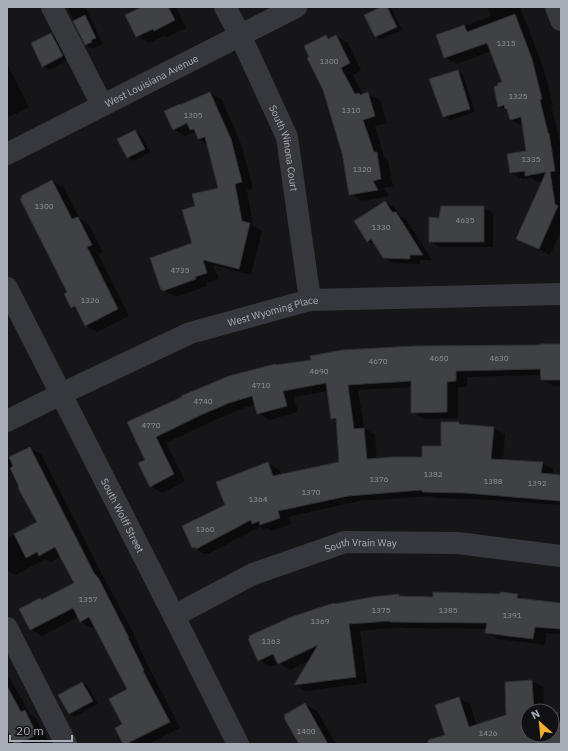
<svg xmlns="http://www.w3.org/2000/svg" width="568" height="751" viewBox="0 0 568 751" font-family="'IBM Plex Sans',sans-serif">
<rect width="100%" height="100%" fill="#161618"/>
<g fill="#0007" fill-rule="evenodd">
<polygon points="67,7 85,7 103,44 93,49 87,45"/>
<polygon points="143,7 176,7 186,28 167,37 164,36 149,43 137,36"/>
<polygon points="383,7 388,7 392,9 402,30 381,39 376,36"/>
<path d="M487,7h33l23,60 10,38 -2,1 10,39v86l-11,24 -21,-10 -12,-6 26,-58 -5,1 -6,-4 -9,1 -12,-6 17,-21 -5,-26h-1l-12,-7 -2,-7 -9,-6 4,-23 -12,-32 -34,13 -12,-6 -8,-22 54,-20zM550,167l1,9h-2z"/>
<polygon points="51,34 57,37 68,60 49,70 43,66"/>
<polygon points="326,36 331,39 336,36 348,43 361,70 353,75 363,95 368,94 380,100 387,123 375,126 384,157 388,160 393,186 384,188 389,196 362,201 350,194"/>
<polygon points="7,63 29,107 7,118"/>
<polygon points="457,71 463,74 475,112 450,120 444,116"/>
<polygon points="210,93 222,100 242,146 253,189 247,190 253,226 262,231 251,275 213,265 219,279 206,283 207,286 176,297 161,289 193,244 196,207 219,189 207,144 199,139 196,132 195,132 185,136 173,129 181,106"/>
<polygon points="135,131 141,135 150,152 134,161 128,158 119,140"/>
<polygon points="52,181 64,188 80,219 89,225 103,252 98,254 129,316 97,332 85,325 79,311 72,307"/>
<polygon points="385,202 395,208 400,216 406,219 432,260 420,260 420,264 393,263 383,257 376,245 368,241"/>
<polygon points="483,207 493,213 493,247 439,247 430,241 440,219"/>
<polygon points="561,345 561,386 554,386 542,380 542,375 467,377 467,387 458,387 458,418 424,419 412,412 412,387 358,390 364,428 375,435 377,459 423,458 442,447 459,423 462,425 494,428 505,434 503,460 542,463 553,469 553,475 561,476 561,505 477,499 434,498 431,496 359,501 288,517 291,524 272,531 267,528 264,529 260,527 208,554 206,553 204,554 193,547 226,506 268,463 280,470 281,476 340,463 337,421 332,418 328,391 294,397 298,412 269,420 258,413 256,404 241,409 213,421 166,443 185,481 162,493 150,486 147,460 128,423 278,366"/>
<polygon points="30,448 41,454 105,580 109,587 139,644 138,645 154,677 180,728 149,744 124,744 123,725 128,690 94,626 91,628 80,621 78,617 42,636 31,629 40,599 43,601 75,584 61,556 51,562 46,559 15,575 7,570 7,539 38,522 7,466 7,459"/>
<polygon points="399,595 402,597 434,598 517,595 528,600 561,603 561,634 546,633 545,645 498,639 487,633 487,629 402,628 401,627 360,631 367,683 306,691 295,685 310,660 290,670 279,663 271,667 259,660"/>
<polygon points="7,677 11,680 30,714 36,718 48,741 42,744 7,744"/>
<polygon points="532,681 543,687 544,711 528,711 528,735 552,735 552,714 561,713 561,744 447,744 459,698 470,704 477,726 507,716"/>
<polygon points="82,683 88,686 98,704 75,717 69,714"/>
<polygon points="305,704 317,711 336,744 300,744"/>
</g>
<g fill="#404145" stroke="#303034">
<polygon points="142,7 168,7 175,20 154,31 153,29 136,37 125,15"/>
<polygon points="381,7 387,7 397,27 375,37 364,15"/>
<polygon points="515,14 532,59 542,99 540,100 548,133 549,133 555,171 550,172 555,204 558,206 539,249 516,239 546,172 525,176 525,171 510,173 507,154 526,151 521,117 510,120 507,109 505,109 504,105 498,107 494,87 498,85 498,83 502,82 487,43 444,58 436,35 464,25 467,32"/>
<polygon points="85,15 96,38 91,40 92,42 85,45 73,21"/>
<polygon points="51,33 63,56 42,67 31,43"/>
<polygon points="326,35 328,39 336,35 350,63 341,68 355,94 359,93 360,95 368,92 375,116 363,120 374,152 377,152 381,179 373,181 378,190 349,195 342,153 323,90 307,58 309,57 304,46"/>
<polygon points="458,70 470,109 443,117 429,79"/>
<polygon points="210,92 231,139 242,182 235,184 242,221 250,223 239,269 203,260 207,273 195,277 196,279 163,291 163,289 161,290 150,258 192,243 182,210 195,206 192,194 218,188 205,137 198,139 194,129 190,130 187,123 173,130 164,111 180,104 180,105"/>
<polygon points="135,130 145,149 127,158 117,139"/>
<polygon points="52,180 72,219 78,217 92,245 87,247 118,309 85,326 75,306 71,308 64,294 67,292 20,199 22,198 21,196"/>
<polygon points="385,201 392,212 396,212 423,255 410,255 410,259 383,258 371,239 367,242 354,221"/>
<polygon points="441,206 484,206 484,242 429,242 429,217 439,218"/>
<polygon points="540,344 561,344 561,380 541,380 540,369 456,371 456,381 447,382 447,412 411,413 411,381 348,385 354,429 364,428 367,459 394,457 422,457 422,446 441,446 441,422 459,422 459,424 494,427 491,459 543,462 541,473 561,475 561,501 465,493 422,492 422,490 348,496 278,511 280,518 260,525 259,521 252,524 251,520 196,549 195,547 192,548 182,526 225,505 216,482 268,462 273,476 339,462 336,418 331,419 326,383 283,391 287,406 257,414 252,396 229,403 201,415 156,437 174,474 150,487 138,463 145,460 127,422 182,397 181,396 229,376 275,364 276,365 311,360 310,356 342,350 416,346 540,345"/>
<polygon points="30,447 94,573 99,579 129,638 128,638 144,670 143,671 170,722 126,744 123,744 115,728 122,724 109,699 127,689 89,617 80,622 73,608 30,630 19,609 40,598 41,600 74,583 55,547 39,556 37,552 26,558 14,534 37,522 18,488 19,487 10,468 13,466 9,457"/>
<polygon points="433,592 500,594 500,592 518,594 517,598 561,603 561,629 535,627 533,639 485,633 487,623 390,622 390,621 349,624 356,677 294,685 318,645 278,664 273,654 258,661 248,639 250,638 249,636 291,617 334,603 335,604 372,597 399,594 399,596 433,597"/>
<polygon points="532,680 534,711 528,711 528,735 552,735 552,713 558,712 558,723 561,723 561,744 428,744 428,740 445,735 435,705 459,697 469,727 506,715 505,682"/>
<polygon points="82,682 93,701 69,714 58,695"/>
<polygon points="7,686 21,712 25,710 37,735 17,744 14,744 7,729"/>
<polygon points="305,703 328,744 299,744 284,718 285,717 284,715"/>
</g>
<g fill="none" stroke-linecap="round" stroke-linejoin="round">
<g stroke="#37383d" stroke-width="22">
<polyline points="52,7 102,105"/>
<path id="s1" d="M225,7l15,28 47,102 23,163"/>
<polyline points="556,7 561,20"/>
<path id="s2" d="M7,154l289,-147"/>
<path id="s3" d="M7,288l167,328 64,128"/>
<path id="s4" d="M7,421l54,-27 129,-61 120,-33 251,-6"/>
<path id="s5" d="M174,616l79,-42 92,-32 113,1 103,13"/>
<polyline points="7,628 66,744"/>
</g>
</g>
<g text-anchor="middle" stroke-width="3.5" stroke-linejoin="round" paint-order="stroke">
<g font-size="8" fill="#8e929b">
<text x="506" y="46">1315</text>
<text x="329" y="64">1300</text>
<text x="518" y="99">1325</text>
<text x="351" y="113">1310</text>
<text x="193" y="118">1305</text>
<text x="531" y="162">1335</text>
<text x="362" y="172">1320</text>
<text x="44" y="209">1300</text>
<text x="465" y="223">4635</text>
<text x="381" y="230">1330</text>
<text x="180" y="273">4735</text>
<text x="90" y="303">1326</text>
<text x="439" y="361">4650</text>
<text x="499" y="361">4630</text>
<text x="378" y="364">4670</text>
<text x="319" y="374">4690</text>
<text x="261" y="388">4710</text>
<text x="203" y="404">4740</text>
<text x="151" y="428">4770</text>
<text x="433" y="477">1382</text>
<text x="379" y="482">1376</text>
<text x="493" y="484">1388</text>
<text x="537" y="486">1392</text>
<text x="311" y="495">1370</text>
<text x="258" y="502">1364</text>
<text x="205" y="532">1360</text>
<text x="88" y="602">1357</text>
<text x="381" y="613">1375</text>
<text x="448" y="613">1385</text>
<text x="512" y="618">1391</text>
<text x="320" y="624">1369</text>
<text x="271" y="644">1363</text>
<text x="306" y="734">1400</text>
<text x="488" y="736">1426</text>
</g>
<g font-size="10" fill="#a8adb8" stroke="#111113">
<text dy="4" stroke="none"><textPath href="#s2" startOffset="162">West Louisiana Avenue</textPath></text>
<text dy="4" stroke="none"><textPath href="#s1" startOffset="154">South Winona Court</textPath></text>
<text dy="4" stroke="none"><textPath href="#s4" startOffset="289">West Wyoming Place</textPath></text>
<text dy="4" stroke="none"><textPath href="#s3" startOffset="255">South Wolff Street</textPath></text>
<text dy="4" stroke="none"><textPath href="#s5" startOffset="202">South Vrain Way</textPath></text>
</g>
</g>
<rect width="568" height="751" fill="none" stroke="#a8adb8" stroke-width="16"/>
<g transform="translate(540 723) rotate(333)"><circle r="19" fill="#111113" stroke="#4d4f55"/>
<path d="M0-3L7 15L0 10L-7 15Z" fill="#f2b134"/>
<text y="-6" font-size="11" font-weight="bold" text-anchor="middle" fill="#a8adb8">N</text>
</g>
<path d="M10 735v6h62v-6" fill="none" stroke="#a8adb8" stroke-width="2"/>
<text x="16" y="735" font-size="12" fill="#a8adb8" stroke="#111113" stroke-width="3" paint-order="stroke">20 m</text>
</svg>
